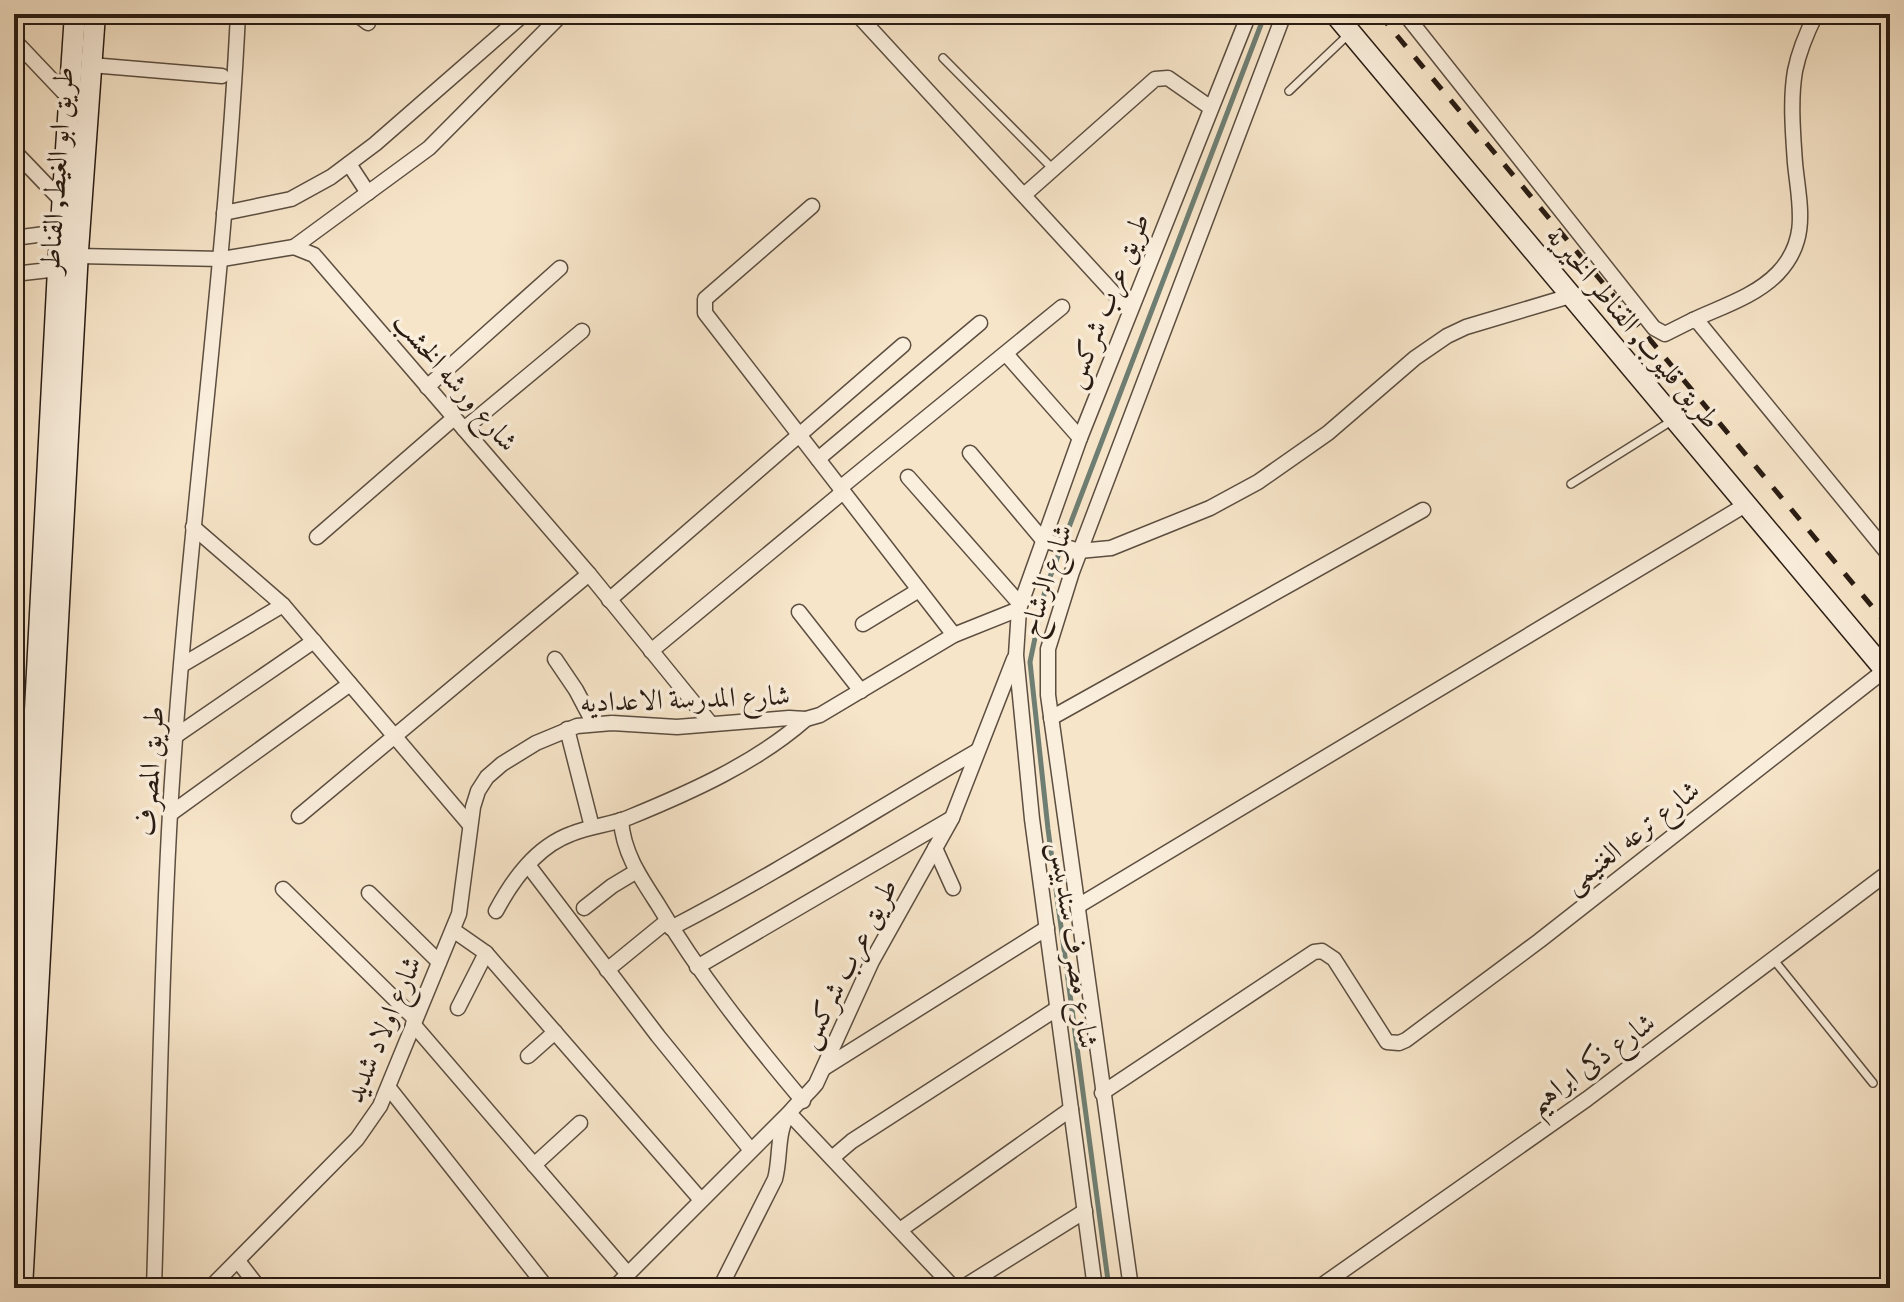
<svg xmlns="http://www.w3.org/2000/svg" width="1904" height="1302" viewBox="0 0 1904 1302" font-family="'IM FELL DW Pica',Amiri,serif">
<rect width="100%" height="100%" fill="#f7e5c9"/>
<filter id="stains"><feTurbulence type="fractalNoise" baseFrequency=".0025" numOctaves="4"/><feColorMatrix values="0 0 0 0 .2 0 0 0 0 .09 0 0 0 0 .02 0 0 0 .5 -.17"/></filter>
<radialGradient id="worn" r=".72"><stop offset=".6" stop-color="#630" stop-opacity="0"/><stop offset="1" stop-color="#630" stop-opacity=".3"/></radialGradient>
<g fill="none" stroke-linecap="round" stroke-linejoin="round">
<polyline stroke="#6f7e72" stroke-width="5" points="1109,1288 1048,829 1030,662 1045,590 1265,14"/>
<g stroke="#5c4e40" stroke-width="10">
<g id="lane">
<polyline points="943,58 1053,169"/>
<polyline points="1289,91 1349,34"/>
<polyline points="1571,484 1673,420"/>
<polyline points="1774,960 1873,1083"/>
</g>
</g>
<g stroke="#5c4e40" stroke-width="17">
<g id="street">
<polyline points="356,14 368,23"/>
<polyline points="857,14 1130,311"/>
<polyline points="1405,14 1654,328 1665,334 1693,320 1699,323 1890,556"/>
<polyline points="14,40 69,98"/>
<polyline points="91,65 222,76"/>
<polyline points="14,151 62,201"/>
<polyline points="349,164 368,193"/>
<polyline points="1024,195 1155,79 1168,78 1211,108"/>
<polyline points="812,206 705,299 705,313 954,635"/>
<polyline points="224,213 291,199 331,177 375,144 524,14"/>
<polyline points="14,238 60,232"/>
<polyline points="294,247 429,148 562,14"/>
<polyline points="78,256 222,259 294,247 314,255 589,574 711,724"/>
<polyline points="14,274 58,269"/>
<path d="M1693,320c28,-13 63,-24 85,-47 32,-34 21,-69 17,-110 -2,-29 -5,-63 0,-92 4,-20 12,-39 21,-57"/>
<polyline points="1006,354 1080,438"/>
<polyline points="427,387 560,268"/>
<polyline points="464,429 582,331"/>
<polyline points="970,453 1043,540 1079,551 1111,548 1210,508 1258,482 1328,433 1415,358 1447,336 1466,327 1570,296"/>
<polyline points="818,459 980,323"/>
<polyline points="908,477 1020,604"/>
<polyline points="840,488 1062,307"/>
<polyline points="193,527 283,605 470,825"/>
<polyline points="317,537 454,418"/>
<polyline points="609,600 903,345"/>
<polyline points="799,612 861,691"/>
<polyline points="863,624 919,590"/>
<polyline points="651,651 843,492"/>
<polyline points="555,659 576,690 594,724"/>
<polyline points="182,665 283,605"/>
<polyline points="1051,718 1423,510"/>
<polyline points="567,729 592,827"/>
<polyline points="177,735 314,641"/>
<polyline points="170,814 350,684"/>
<polyline points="299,816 589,574"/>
<path d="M621,820c2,32 19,57 36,83 42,71 93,135 146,198"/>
<polyline points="935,848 953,888"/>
<polyline points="528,865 658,1036 750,1149"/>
<polyline points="283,889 415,1019"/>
<polyline points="369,893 439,962"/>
<polyline points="1078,906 1747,504"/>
<polyline points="584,908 612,886 637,871"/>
<path d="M496,911c17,-32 40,-64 75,-77 19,-8 40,-9 59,-17 61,-25 126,-54 176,-98"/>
<path d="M671,928c105,-54 204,-118 306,-177"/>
<polyline points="453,930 486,953 701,1200"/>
<polyline points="697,967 952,818"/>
<polyline points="607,970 667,921"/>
<polyline points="458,1008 486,953"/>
<polyline points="413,1024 628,1274"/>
<polyline points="528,1056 555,1032"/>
<polyline points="824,1068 1047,928"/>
<polyline points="389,1088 547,1288"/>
<polyline points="1102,1093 1314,952 1322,951 1334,959 1387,1042 1399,1043 1406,1040 1539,941 1885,670"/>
<polyline points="832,1158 852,1141 1058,1008"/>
<polyline points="534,1165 580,1123"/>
<polyline points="900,1230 1071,1109"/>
<polyline points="238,1261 259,1288"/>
<path d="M154,1288c5,-158 7,-317 16,-475 16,-267 55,-532 68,-799"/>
<polyline points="210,1288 357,1139 380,1106 459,914 473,807 478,791 487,777 502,764 536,743 577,726 612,723 677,727 789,718 806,719 820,715 954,635 1019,609"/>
<polyline points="614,1288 789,1113 954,1288"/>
<path d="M720,1288l55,-109c6,-21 1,-49 15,-67 8,-10 18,-18 26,-28l56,-123 80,-143 62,-159"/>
<polyline points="962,1288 1085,1211"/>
<polyline points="1095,1288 1032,819 1016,655 1019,609 1080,438 1249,14"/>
<polyline points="1131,1288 1048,695 1048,649 1072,572 1284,14"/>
<polyline points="1318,1288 1587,1099 1890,871"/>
</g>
</g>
<g stroke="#291c13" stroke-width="23">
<g id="secondary">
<polyline points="1335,14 1890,676"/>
<polyline points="14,1113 58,269 75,14"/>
<polyline points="22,1288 78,251 95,14"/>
</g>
</g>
<use href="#lane" stroke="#faeedc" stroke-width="7"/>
<use href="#street" stroke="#faeedc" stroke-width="14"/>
<use href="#secondary" stroke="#faeedc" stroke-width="20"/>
<polyline stroke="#291c13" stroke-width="5" stroke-dasharray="14 14" stroke-linecap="butt" points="1379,14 1890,628"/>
</g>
<g text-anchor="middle" stroke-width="7" stroke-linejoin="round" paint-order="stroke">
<g font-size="28" fill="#291c13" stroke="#faeedc">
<text transform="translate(56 170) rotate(-86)" y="10">طريق ابو الغيط, القناطر</text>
<text transform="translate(1106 300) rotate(-68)" y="10">طريق عرب شركس</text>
<text transform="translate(1634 327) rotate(50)" y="10">طريق قليوب, القناطر الخيريه</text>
<text transform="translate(456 381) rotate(49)" y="10">شارع ورشه الخشب</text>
<text transform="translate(1045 580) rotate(-72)" y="10">شارع الرشاح</text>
<text transform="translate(685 698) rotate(-2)" y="10">شارع المدرسة الاعداديه</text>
<text transform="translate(149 771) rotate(-86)" y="10">طريق المصرف</text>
<text transform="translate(1631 836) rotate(-38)" y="10">شارع ترعه الغنيمى</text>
<text transform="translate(1075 945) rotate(82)" y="10">شارع مصرف سندبيس</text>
<text transform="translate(847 963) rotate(-63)" y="10">طريق عرب شركس</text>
<text transform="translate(382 1029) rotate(-67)" y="10">شارع اولاد شديد</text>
<text transform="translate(1591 1062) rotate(-36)" y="10">شارع ذكى ابراهيم</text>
</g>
</g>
<rect width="1904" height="1302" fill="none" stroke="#f7e5c9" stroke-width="48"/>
<rect x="16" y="16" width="1872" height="1270" fill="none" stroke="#291c13" stroke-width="4"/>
<rect x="24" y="24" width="1856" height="1254" fill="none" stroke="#291c13" stroke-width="2"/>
<rect width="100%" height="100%" filter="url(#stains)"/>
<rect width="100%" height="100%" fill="url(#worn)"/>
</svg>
